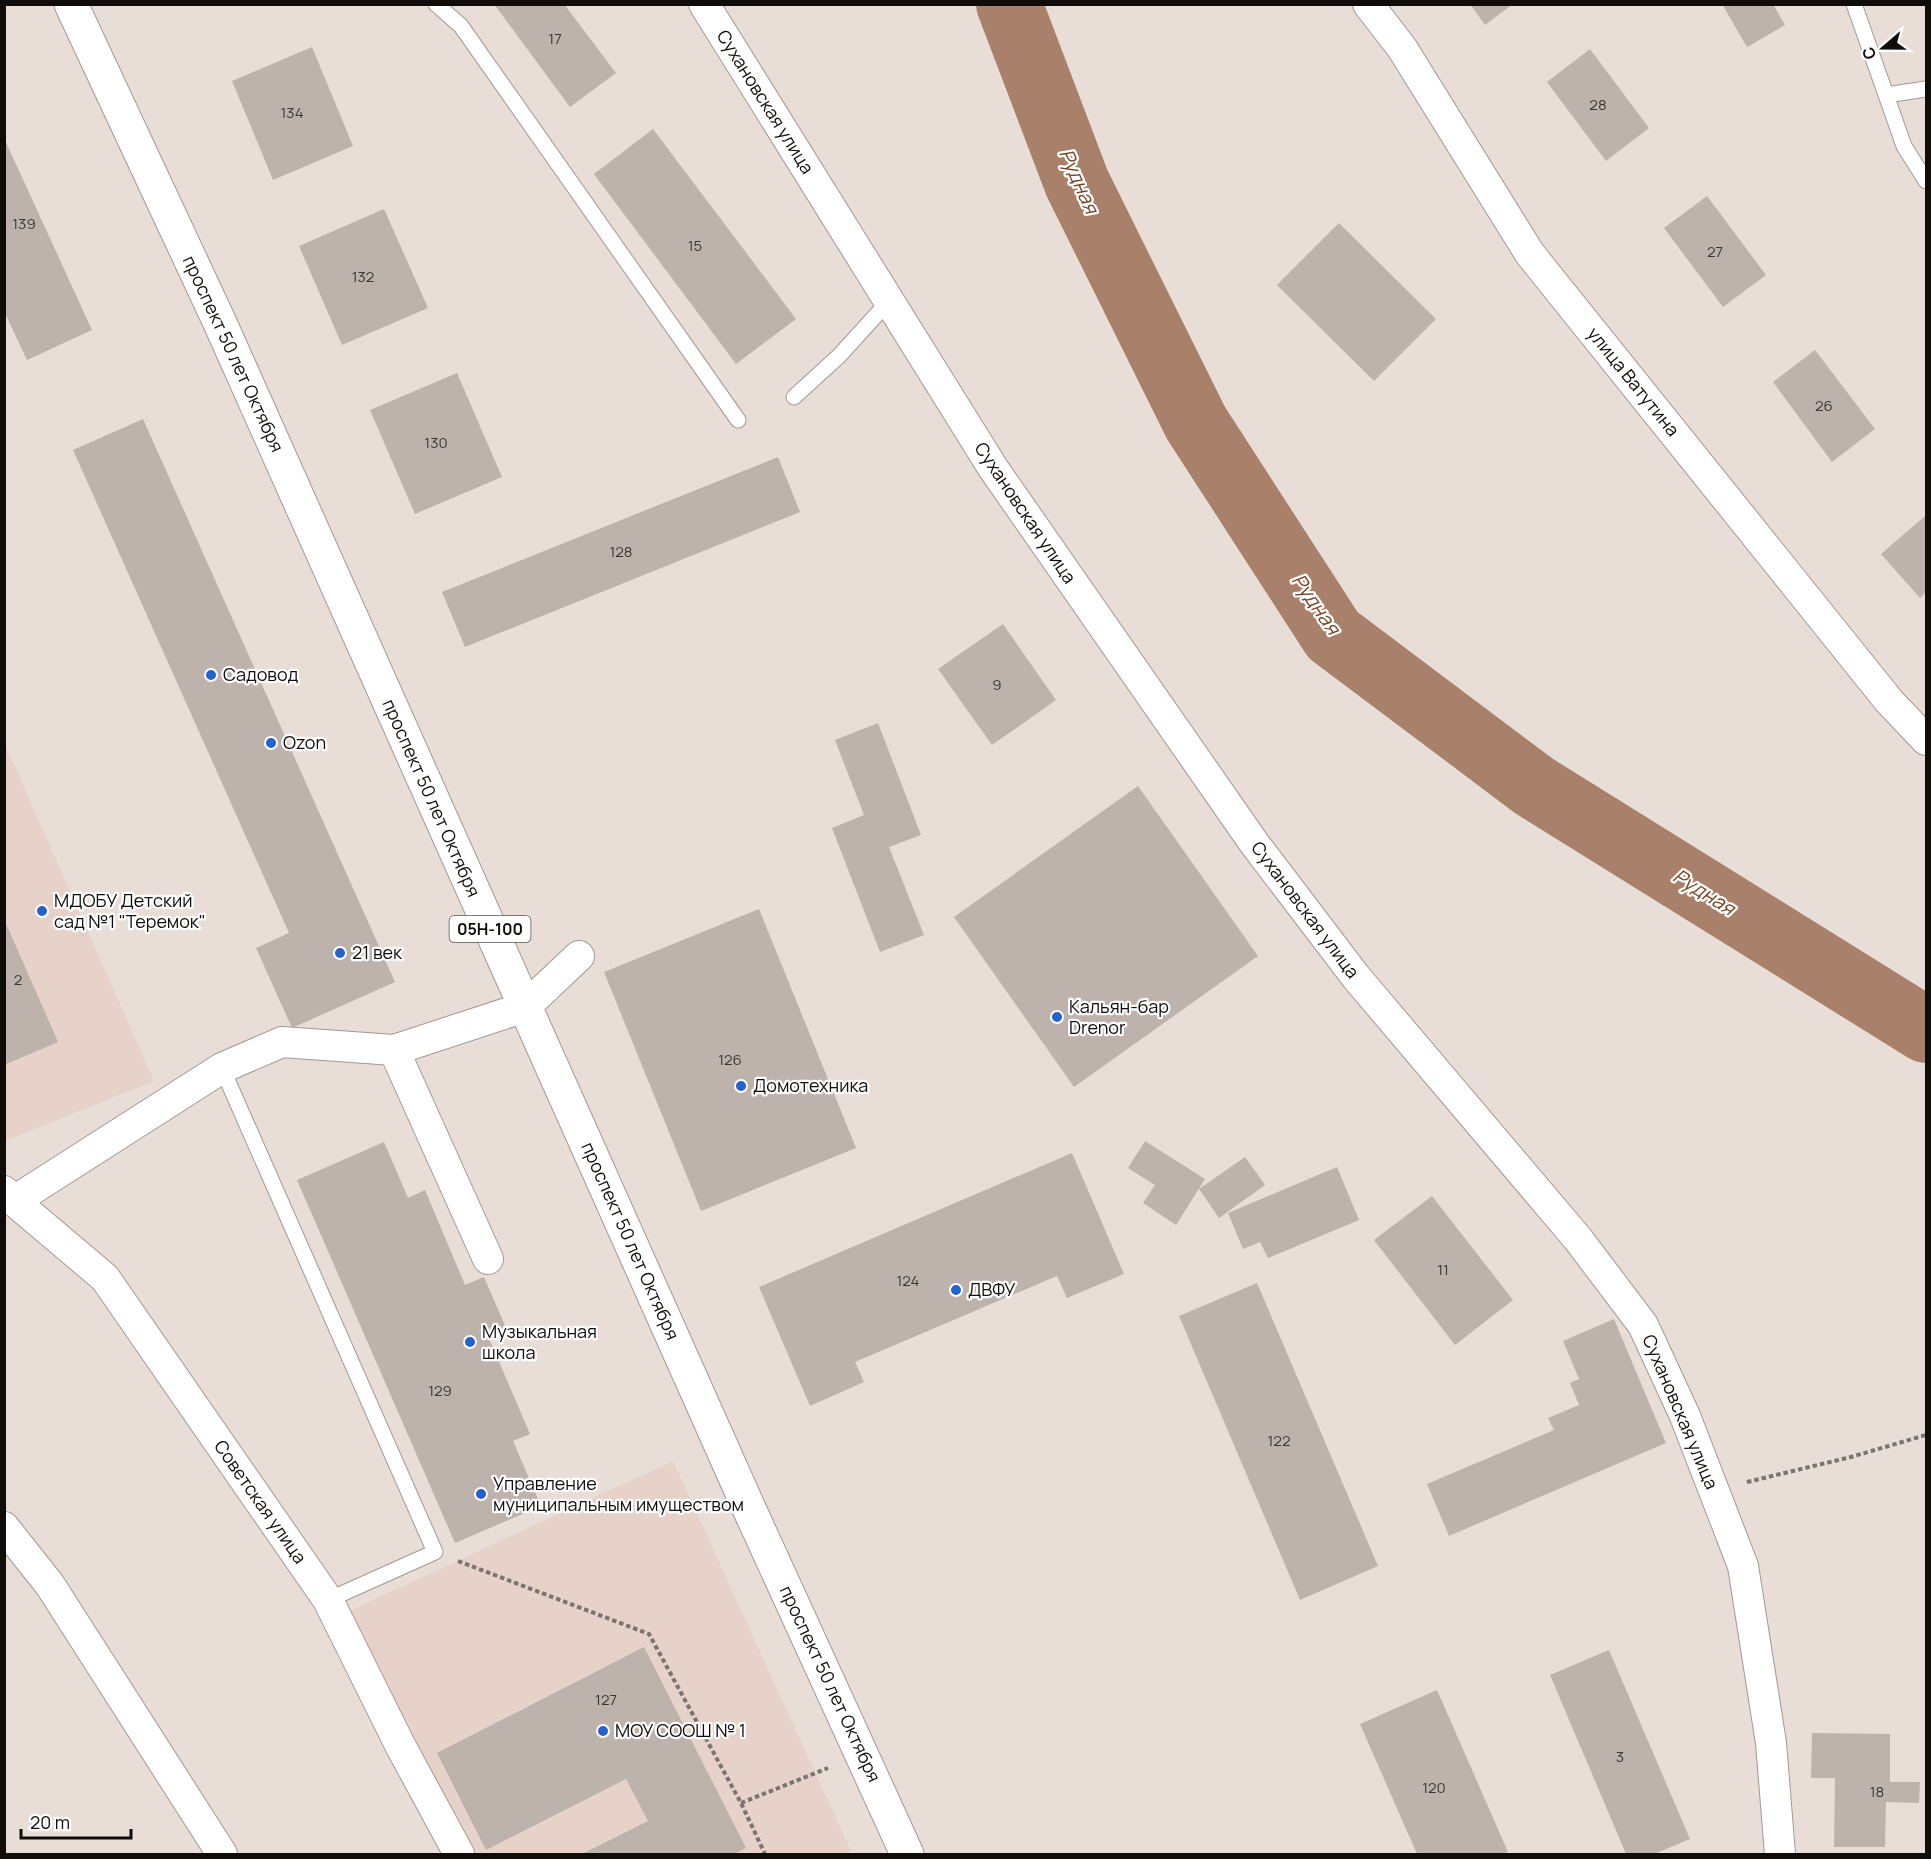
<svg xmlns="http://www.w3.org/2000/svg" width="1931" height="1859" viewBox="0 0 1931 1859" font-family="Manrope,sans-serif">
<rect width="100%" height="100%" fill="#e9ded7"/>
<g fill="#e6d2c8">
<polygon points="4,742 154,1081 5,1141 4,1141"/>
<polygon points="673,1461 851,1851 842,1854 473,1854 347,1612"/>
</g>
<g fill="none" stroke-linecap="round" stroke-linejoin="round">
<polyline stroke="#a9816a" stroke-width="66" points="1009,4 1077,183 1196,423 1333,635 1534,786 1926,1030"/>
</g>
<g fill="#beb2ac">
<polygon points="494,4 564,4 616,73 570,107"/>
<polygon points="1470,4 1513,4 1485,25"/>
<polygon points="1722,4 1773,4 1785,25 1747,47"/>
<polygon points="312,47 353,146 273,180 232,81"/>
<polygon points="1590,49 1649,128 1606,161 1547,82"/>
<polygon points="653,129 796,319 736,364 594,174"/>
<polygon points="4,138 92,330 27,360 4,311"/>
<polygon points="1707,196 1766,275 1723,307 1664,228"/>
<polygon points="384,209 428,308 342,345 299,246"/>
<polygon points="1339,223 1436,319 1374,381 1277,285"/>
<polygon points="1815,350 1875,429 1832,462 1773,382"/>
<polygon points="457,373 502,477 415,514 370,410"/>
<polygon points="143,419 395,982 292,1028 256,948 289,933 73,450"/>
<polygon points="778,457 800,512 465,647 442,592"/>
<polygon points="1925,516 1926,518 1926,592 1920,598 1881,554"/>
<polygon points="1003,624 1056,700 992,745 938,669"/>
<polygon points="878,723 921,835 889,847 924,935 880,952 832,828 864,815 835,740"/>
<polygon points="1138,786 1258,956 1074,1087 954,917"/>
<polygon points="759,909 856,1148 701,1211 604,972"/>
<polygon points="4,919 58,1042 4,1065"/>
<polygon points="1145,1141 1205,1179 1176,1225 1143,1203 1155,1185 1128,1168"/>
<polygon points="384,1142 408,1198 425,1190 465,1285 484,1277 506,1328 488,1336 530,1434 513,1441 541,1506 455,1543 297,1180"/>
<polygon points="1072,1153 1124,1274 1067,1298 1057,1276 855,1362 864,1382 810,1406 759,1287"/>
<polygon points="1245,1157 1265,1185 1219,1218 1199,1189"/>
<polygon points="1337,1167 1359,1220 1268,1258 1260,1242 1243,1249 1228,1213"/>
<polygon points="1432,1196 1513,1300 1455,1345 1374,1240"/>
<polygon points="1257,1283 1378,1566 1300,1600 1179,1316"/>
<polygon points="1614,1319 1666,1443 1449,1536 1427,1484 1554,1430 1548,1418 1579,1405 1570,1383 1579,1379 1563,1341"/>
<polygon points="644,1647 746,1848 734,1854 582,1854 648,1821 626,1779 486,1850 437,1753"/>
<polygon points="1609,1650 1690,1839 1654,1854 1626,1854 1550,1675"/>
<polygon points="1437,1690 1508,1852 1503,1854 1417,1854 1360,1724"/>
<polygon points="1812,1733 1890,1734 1890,1782 1920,1782 1919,1803 1886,1802 1885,1847 1834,1847 1835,1778 1811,1778"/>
</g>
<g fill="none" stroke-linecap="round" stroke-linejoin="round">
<g stroke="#a39892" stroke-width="17">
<g id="lane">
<polyline points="436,4 461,26 738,420"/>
<polyline points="1854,4 1904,146 1926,181"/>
<polyline points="1886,95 1926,89"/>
<polyline points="794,397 839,356 889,301"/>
<polyline points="222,1068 435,1552 328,1600"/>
</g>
</g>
<g stroke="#a39892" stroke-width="32">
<g id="street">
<polyline points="704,4 993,468 1254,843 1356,977 1578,1239 1643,1325 1685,1416 1743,1566 1771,1743 1780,1854"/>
<polyline points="1368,4 1402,48 1530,254 1889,701 1926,740"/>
<polyline points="394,1050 488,1259"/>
<polyline points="4,1191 14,1201 105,1278 328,1600 400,1745 459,1854"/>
<polyline points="14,1201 222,1068 282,1042 394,1050 525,1007 579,956"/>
<polyline points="4,1527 50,1585 222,1854"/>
</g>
</g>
<g stroke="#a39892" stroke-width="35">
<polyline id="primary" points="71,4 220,323 752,1515 907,1854"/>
</g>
<g stroke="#7b746f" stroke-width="4" stroke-dasharray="4.5 3" stroke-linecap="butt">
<polyline points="1747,1482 1851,1457 1926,1435"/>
<polyline points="458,1561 649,1634 741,1803 765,1854"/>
<polyline points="741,1803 828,1768"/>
</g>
<use href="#lane" stroke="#fff" stroke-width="15"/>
<use href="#street" stroke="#fff" stroke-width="30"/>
<use href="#primary" stroke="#fff" stroke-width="33"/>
</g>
<g fill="#2462cf" stroke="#fff" stroke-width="2">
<circle cx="211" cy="675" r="6"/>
<circle cx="271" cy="743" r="6"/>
<circle cx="42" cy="911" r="6"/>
<circle cx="340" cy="953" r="6"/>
<circle cx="1057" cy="1017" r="6"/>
<circle cx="741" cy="1086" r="6"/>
<circle cx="956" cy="1290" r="6"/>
<circle cx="470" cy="1342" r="6"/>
<circle cx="481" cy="1494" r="6"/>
<circle cx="603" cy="1731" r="6"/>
</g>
<g text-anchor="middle" stroke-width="4.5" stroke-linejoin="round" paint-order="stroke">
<g font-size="15" fill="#3c3632">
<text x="555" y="44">17</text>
<text x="1598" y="110">28</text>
<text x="292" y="118">134</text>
<text x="24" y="229">139</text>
<text x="695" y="251">15</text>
<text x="1715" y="257">27</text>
<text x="363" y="282">132</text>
<text x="1824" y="411">26</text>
<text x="436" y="448">130</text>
<text x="621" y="557">128</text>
<text x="997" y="690">9</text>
<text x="18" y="985">2</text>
<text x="730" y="1065">126</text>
<text x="1443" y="1275">11</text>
<text x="908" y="1286">124</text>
<text x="440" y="1396">129</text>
<text x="1279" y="1446">122</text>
<text x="606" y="1705">127</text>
<text x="1620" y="1762">3</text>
<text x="1434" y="1793">120</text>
<text x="1877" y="1797">18</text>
</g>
<rect fill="#fff" stroke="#585554" stroke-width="1.5" x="449.5" y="916" width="81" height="26" rx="4.5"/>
<g font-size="16" font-weight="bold" fill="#100c0a">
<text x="490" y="935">05Н-100</text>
</g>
<g font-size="18" fill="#100c0a" stroke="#fff">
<text transform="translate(765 102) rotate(58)" y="6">Сухановская улица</text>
<text transform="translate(233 354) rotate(65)" y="6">проспект 50 лет Октября</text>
<text transform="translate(1633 382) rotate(51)" y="6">улица Ватутина</text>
<text transform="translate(1025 513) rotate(56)" y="6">Сухановская улица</text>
<text transform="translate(431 798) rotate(66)" y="6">проспект 50 лет Октября</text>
<text transform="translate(1305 910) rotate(53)" y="6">Сухановская улица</text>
<text transform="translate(630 1241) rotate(66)" y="6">проспект 50 лет Октября</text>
<text transform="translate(1680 1412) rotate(67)" y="6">Сухановская улица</text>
<text transform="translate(260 1502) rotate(55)" y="6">Советская улица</text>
<text transform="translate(830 1684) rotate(65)" y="6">проспект 50 лет Октября</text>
</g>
<g font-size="18" fill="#100c0a" stroke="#fff" text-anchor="start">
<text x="223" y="681">Садовод</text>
<text x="283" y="749">Ozon</text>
<text x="54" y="907">МДОБУ Детский<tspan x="54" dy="21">сад №1 "Теремок"</tspan></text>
<text x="352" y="959">21 век</text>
<text x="1069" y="1013">Кальян-бар<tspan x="1069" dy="21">Drenor</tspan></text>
<text x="753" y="1092">Домотехника</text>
<text x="968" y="1296">ДВФУ</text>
<text x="482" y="1338">Музыкальная<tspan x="482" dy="21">школа</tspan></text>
<text x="493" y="1490">Управление<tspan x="493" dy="21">муниципальным имуществом</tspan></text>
<text x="615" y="1737">МОУ СООШ № 1</text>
</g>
<g font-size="20" font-style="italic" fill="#794220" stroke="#fff">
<text transform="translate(1079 181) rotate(66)" y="7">Рудная</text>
<text transform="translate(1316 604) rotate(55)" y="7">Рудная</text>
<text transform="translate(1704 892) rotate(32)" y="7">Рудная</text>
</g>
</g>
<rect width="1931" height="1859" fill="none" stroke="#100c0a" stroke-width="12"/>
<g transform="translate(1883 48) rotate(250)" stroke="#ffffff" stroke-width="4.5" paint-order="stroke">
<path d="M0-4.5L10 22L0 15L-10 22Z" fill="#100c0a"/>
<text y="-9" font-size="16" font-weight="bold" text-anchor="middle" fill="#100c0a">С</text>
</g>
<path d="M21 1829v9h110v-9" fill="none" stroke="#100c0a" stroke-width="3"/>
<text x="30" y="1829" font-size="18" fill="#100c0a" stroke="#ffffff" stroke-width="4.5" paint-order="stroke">20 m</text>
</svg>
